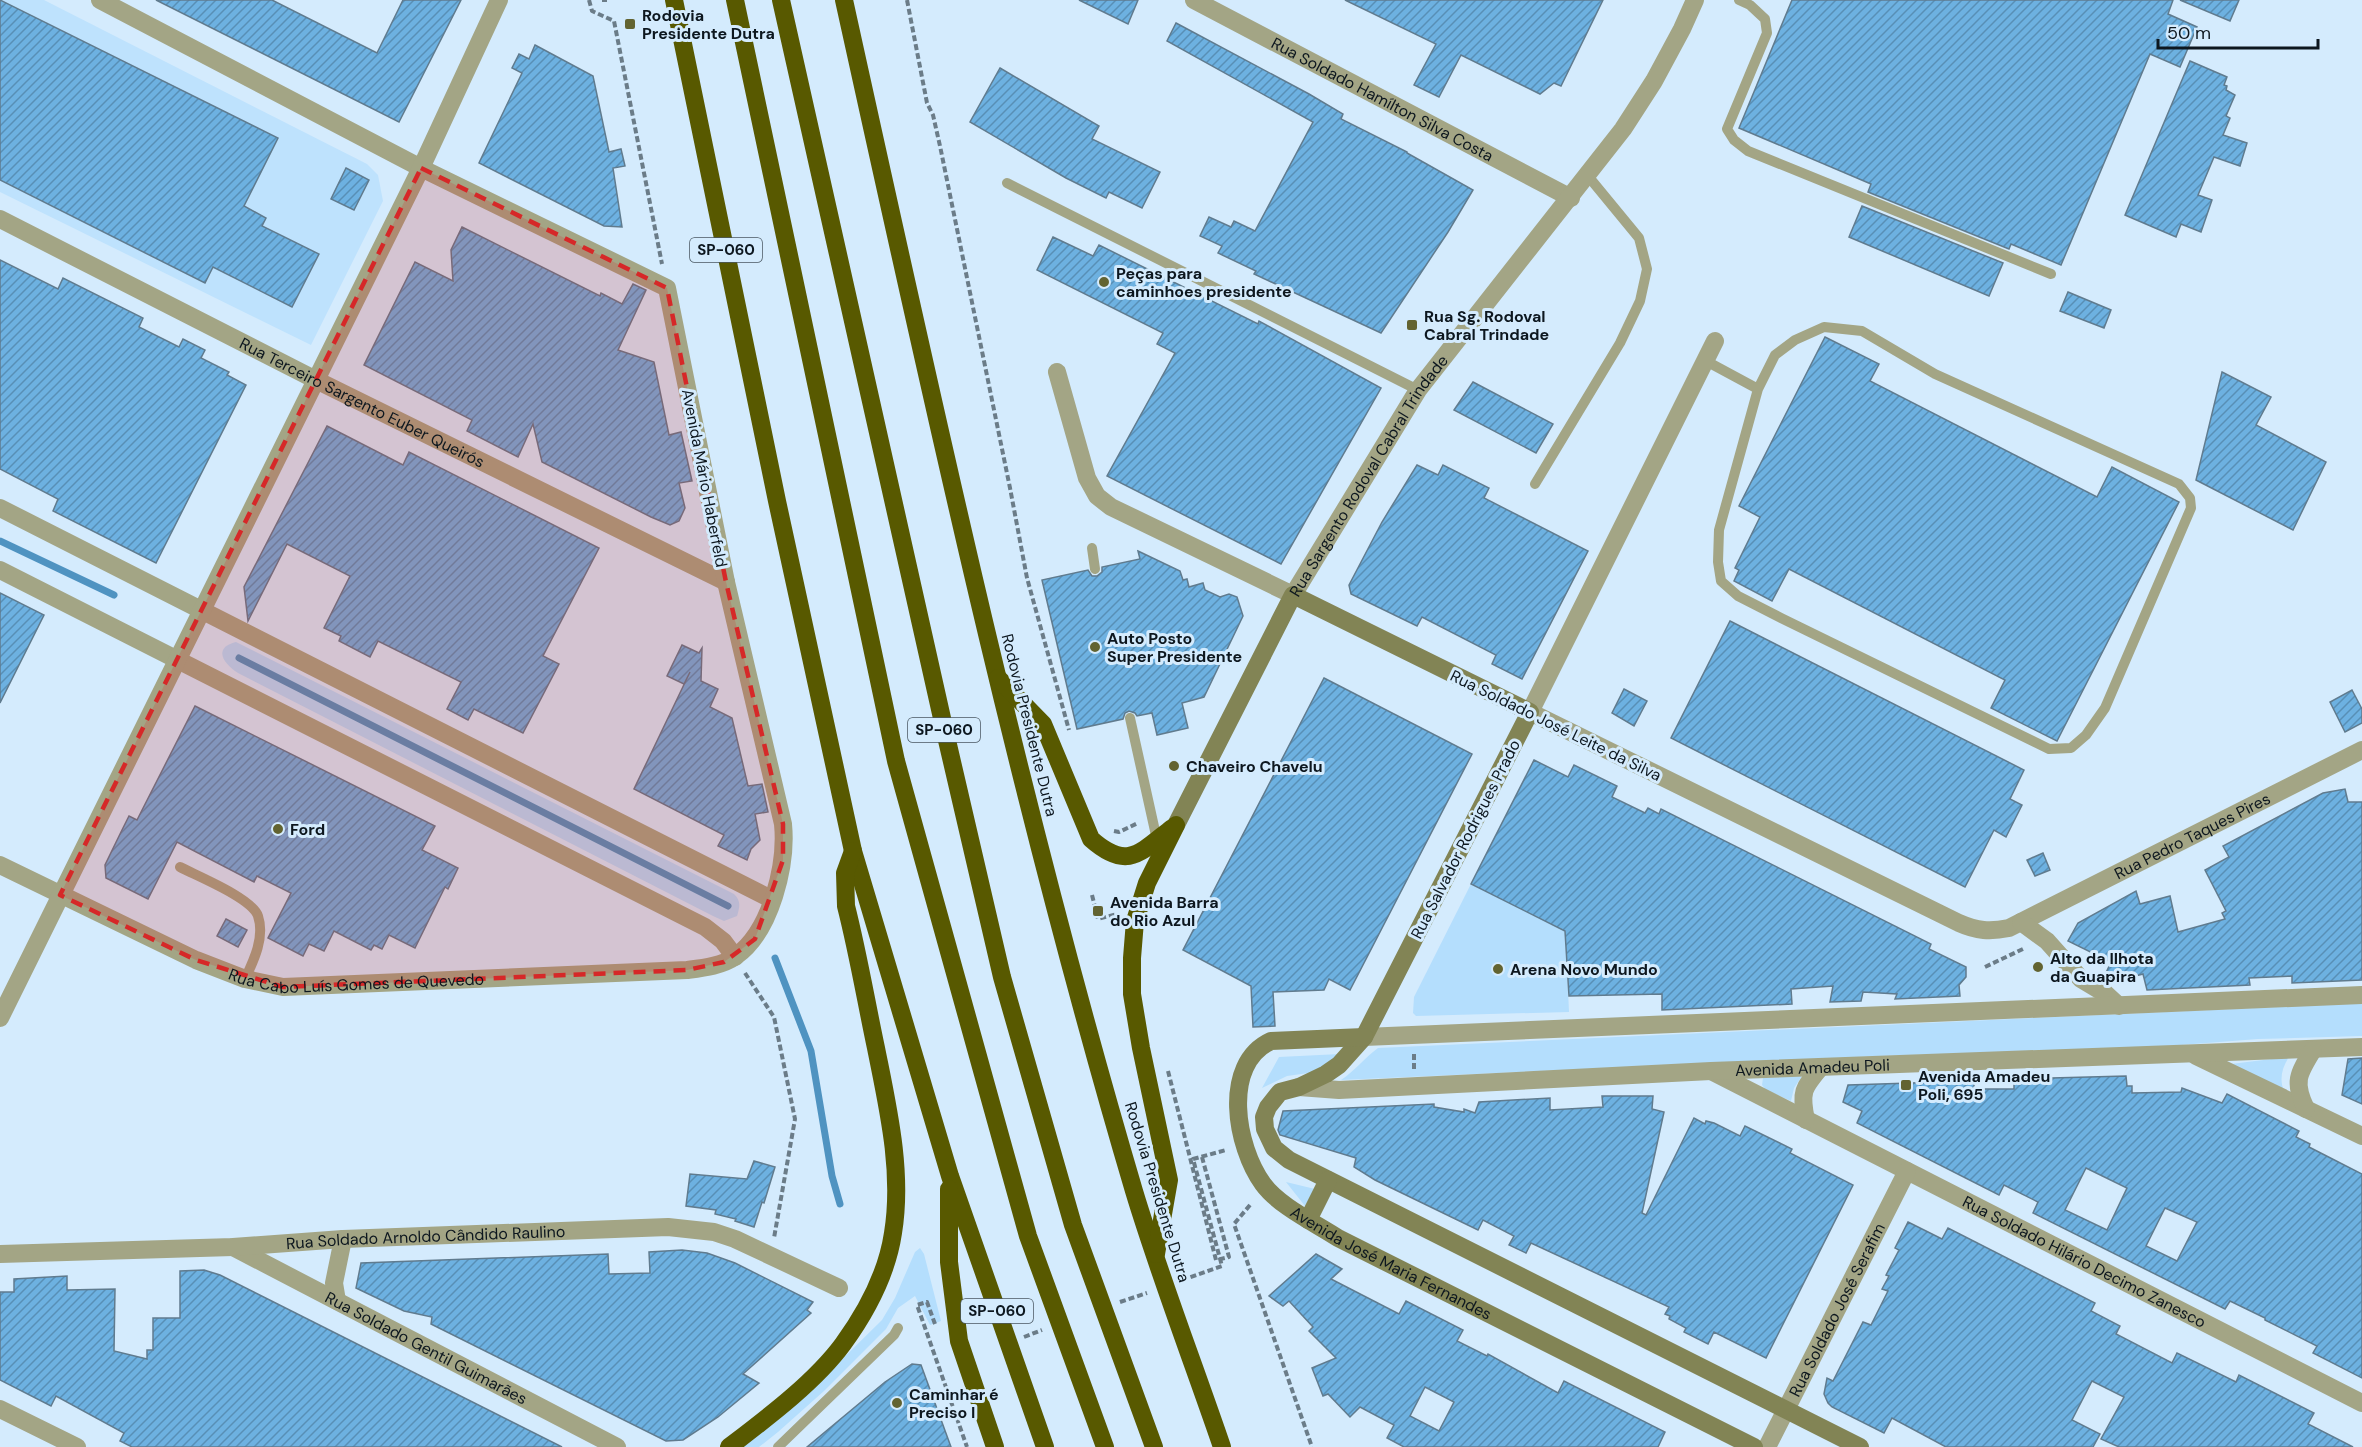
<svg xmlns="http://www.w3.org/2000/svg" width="2362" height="1447" viewBox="0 0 2362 1447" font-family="'DM Sans',sans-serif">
<defs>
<pattern id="building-hatch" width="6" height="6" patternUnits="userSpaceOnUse" patternTransform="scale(1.5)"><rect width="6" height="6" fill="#6db1e1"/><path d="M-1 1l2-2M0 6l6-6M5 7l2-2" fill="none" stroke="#588fb6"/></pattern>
</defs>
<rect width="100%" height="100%" fill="#d4ebfd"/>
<polygon fill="#bee2fd" points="0,0 44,0 367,164 378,175 383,201 311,345 0,192"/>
<g fill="#b4defd">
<path d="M236,642l498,252c7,7 6,12 3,22l-13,5 -11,-5 -475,-243c-14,-9 -26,-25 -2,-31z"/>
<polygon points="1477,872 1565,925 1569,1012 1416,1016 1413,1013 1414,997"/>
<path d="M2362,1003v33l-104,3 -116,9 -262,8 -539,24c14,-9 23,-22 37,-32z"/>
<polygon points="1340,1054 1323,1071 1287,1076 1262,1088 1279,1057"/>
<path d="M2289,1057c-7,11 -10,22 -5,34l-53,-27z"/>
<polygon points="1802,1076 1794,1088 1791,1101 1766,1090 1762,1085 1763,1078"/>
<polygon points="1286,1182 1315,1189 1305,1206"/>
<polygon points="920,1248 924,1254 941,1321 930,1325 915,1296 898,1308 886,1329 824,1391 778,1432 759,1447 739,1447 816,1385 882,1320 895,1298 915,1252"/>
</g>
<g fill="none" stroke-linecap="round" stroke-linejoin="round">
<g stroke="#4f93c1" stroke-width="7">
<polyline points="0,541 114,595"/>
<polyline points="239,658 728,906"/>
<polyline points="775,958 811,1051 832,1176 840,1204"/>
</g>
</g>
<g fill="url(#building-hatch)" stroke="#607b8e" stroke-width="1.5" fill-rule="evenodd">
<polygon points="0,0 278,138 244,206 266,218 262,226 319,254 292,307 213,267 205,283 0,180"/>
<polygon points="156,0 272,0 377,53 403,0 461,0 399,122"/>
<polygon points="1079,0 1138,0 1128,24"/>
<polygon points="1345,0 1603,0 1561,86 1554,83 1540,94 1461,55 1439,97 1414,85 1436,44"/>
<polygon points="1792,0 2173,0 2168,14 2197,27 2180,67 2150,54 2061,265 2011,244 2009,249 1868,192 1871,184 1739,128"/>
<polygon points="2180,0 2239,0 2230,21"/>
<polygon points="1176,23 1309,94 1343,114 1341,119 1407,152 1407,153 1473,190 1448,232 1381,333 1254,274 1256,271 1218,253 1222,246 1200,236 1209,217 1231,227 1234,221 1255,231 1313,122 1167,41"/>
<polygon points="535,45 593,76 609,152 621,149 625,166 613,168 622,227 604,226 479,163 522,73 512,68 519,54 529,59"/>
<polygon points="2190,61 2227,77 2224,85 2227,86 2226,90 2235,95 2226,116 2230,118 2223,135 2247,143 2240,166 2214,157 2198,195 2212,200 2201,232 2181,224 2176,237 2125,215"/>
<polygon points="1000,68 1099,126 1092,139 1160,172 1142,208 1109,192 1106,198 1066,178 970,122"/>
<polygon points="346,168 369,180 354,210 331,199"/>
<polygon points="1862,206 2003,263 1989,296 1849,237"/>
<polygon points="462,227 600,296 601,293 622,304 633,284 646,290 618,350 654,362 669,435 681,432 692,481 679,483 685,508 679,521 670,525 651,517 542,462 533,424 518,457 467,431 472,420 364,365 415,262 453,281 451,250"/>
<polygon points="1053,237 1093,256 1099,245 1258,324 1259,321 1381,388 1281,564 1107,476 1175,353 1157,344 1163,333 1037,270"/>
<polygon points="0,260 58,289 63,278 143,318 139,327 179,347 183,339 205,350 201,358 229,372 227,375 246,385 156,563 53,511 58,499 0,469"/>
<polygon points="2068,292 2111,310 2104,328 2060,311"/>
<polygon points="1825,337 1879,364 1870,381 2097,497 2112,467 2179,502 2057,741 1991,708 2005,680 1789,569 1772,601 1734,581 1739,570 1735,568 1760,517 1739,506"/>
<polygon points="2222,372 2271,397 2256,425 2326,462 2293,530 2196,480"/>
<polygon points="1473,382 1553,424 1536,453 1454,410"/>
<polygon points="327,426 403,465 409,452 599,548 543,656 559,664 523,733 474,709 468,720 447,709 461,682 378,641 370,657 339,641 341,636 324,628 350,576 287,544 248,621 244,587"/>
<polygon points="1417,465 1438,475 1443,465 1489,488 1484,498 1588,551 1522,679 1492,664 1496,655 1422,617 1417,626 1351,594 1349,585 1382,522"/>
<polygon points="1138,551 1180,571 1183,580 1187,579 1189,587 1203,583 1205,590 1220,597 1229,594 1237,597 1243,616 1204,697 1182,703 1188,728 1157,735 1152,713 1137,716 1135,713 1129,711 1125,713 1123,719 1077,729 1042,580 1088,570 1092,576 1097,576 1102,572 1102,567 1140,559"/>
<polygon points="0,593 44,615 0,703"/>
<polygon points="1730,621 2024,770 2010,799 2022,805 2006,837 1994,830 1965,887 1671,738"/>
<polygon points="682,645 699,653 702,648 701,681 718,689 710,707 732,718 748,786 762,784 768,812 755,814 760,840 751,849 747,860 718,846 724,835 634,789 690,672 684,684 667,676"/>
<polygon points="1324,678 1472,754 1350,990 1329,979 1324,990 1273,992 1275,1026 1253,1027 1251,986 1183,950"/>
<polygon points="1624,689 1647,701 1634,726 1612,713"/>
<polygon points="2352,690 2362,709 2362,723 2345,732 2330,702"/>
<polygon points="195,706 435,826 422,850 458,868 448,889 445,887 415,948 389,935 382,949 374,945 371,950 334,931 324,951 309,944 303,956 268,938 291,893 257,876 254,882 177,842 148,899 106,878 105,865 121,832 129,816 137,820"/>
<polygon points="1534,760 1568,777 1574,765 1617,786 1612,797 1645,813 1648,808 1659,814 1661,809 1931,944 1929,949 1966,967 1966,977 1959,985 1960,996 1895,999 1897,994 1863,992 1861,1001 1830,1002 1833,986 1791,989 1792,1004 1662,1010 1662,994 1569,996 1565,931 1471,884"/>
<polygon points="2345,789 2348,802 2362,802 2362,980 2292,983 2292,976 2249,978 2250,985 2147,990 2143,974 2117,981 2105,975 2111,962 2068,941 2078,923 2136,891 2140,904 2170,896 2178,932 2225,919 2222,913 2226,911 2205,870 2229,857 2223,846 2323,793"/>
<polygon points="2043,853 2050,870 2035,876 2027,860"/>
<polygon points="226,919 247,930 238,947 217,936"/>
<polygon points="2362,1058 2362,1104 2342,1095 2348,1059"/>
<path d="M2126,1076l1,10h5v7l49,-1 1,-4 40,15 5,-9 72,37 -3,6 14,7 -1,3 53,27v204l-49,-25 4,-7 -52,-26v-2l-35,-17 -5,8 -192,-96 5,-11 -34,-17 -5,10 -142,-72 5,-12 -19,-9 5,-17 126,-4v8h40v-10zM2086,1168l41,20 -20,42 -42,-20zM2165,1208l32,14 -20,39 -31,-15z"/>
<polygon points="1602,1096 1653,1096 1652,1109 1664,1112 1642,1213 1646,1215 1694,1118 1705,1124 1706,1121 1714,1123 1740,1136 1745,1126 1792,1149 1790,1153 1853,1185 1766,1358 1714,1332 1708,1344 1684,1332 1686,1328 1669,1319 1670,1316 1665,1314 1669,1307 1531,1243 1526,1253 1509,1245 1514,1236 1483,1220 1478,1230 1375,1180 1354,1167 1356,1158 1280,1135 1278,1130 1283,1111 1434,1104 1434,1107 1464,1112 1464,1109 1475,1113 1479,1102 1550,1098 1550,1110 1603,1107"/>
<polygon points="754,1161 775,1167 764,1203 762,1202 754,1227 735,1221 736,1219 715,1214 716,1210 686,1206 690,1174 747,1179"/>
<polygon points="1908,1222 1942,1239 1948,1228 2095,1303 2091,1311 2120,1326 2116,1334 2172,1363 2177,1353 2236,1382 2239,1375 2314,1413 2308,1424 2353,1447 2119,1447 2101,1439 2124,1397 2092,1381 2072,1420 2100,1434 2093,1447 1946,1447 1892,1418 1884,1433 1832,1407 1828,1403 1824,1394 1827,1378 1833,1381 1863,1322 1871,1325 1888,1291 1882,1289 1889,1276 1886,1275 1899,1250 1895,1248"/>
<polygon points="682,1250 707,1253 735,1263 813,1302 807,1310 811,1313 743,1374 759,1383 718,1417 683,1440 666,1441 431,1324 432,1317 404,1311 356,1288 361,1263 608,1254 609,1274 650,1273 649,1252"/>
<path d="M1316,1254l26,15 -11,10 68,35 7,-13 57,29 -6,11 30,15 1,-2 70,39 6,-12 101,51 -7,15h-254l-17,-9 7,-13 -34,-18 -10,10 -22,-23 -5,2 -11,-28 24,-10 -27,-27 4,-4 -24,-26 -6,5 -14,-10zM1425,1387l29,15 -15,29 -29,-15z"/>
<polygon points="204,1270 220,1275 562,1447 132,1447 120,1441 124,1433 56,1396 51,1406 0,1380 0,1292 14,1292 14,1279 67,1276 67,1290 115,1289 114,1351 147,1359 147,1350 153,1350 153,1318 180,1318 180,1271"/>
<polygon points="912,1364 921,1365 951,1447 807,1447 885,1382"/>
</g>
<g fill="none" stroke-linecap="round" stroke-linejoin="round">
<g stroke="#6b7c88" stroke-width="4" stroke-dasharray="6 3" stroke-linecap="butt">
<polyline points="589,0 592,11 614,21 662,264"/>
<polyline points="602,0 607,0"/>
<polyline points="907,0 927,103 933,115 940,146 1010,488 1027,578 1069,730"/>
<polyline points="1114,831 1119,832 1138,823"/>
<polyline points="1092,895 1098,919 1117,914"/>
<polyline points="1985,967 2025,948"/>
<polyline points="745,973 774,1017 795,1119 774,1238"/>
<polyline points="1414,1069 1414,1053"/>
<polyline points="1168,1071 1216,1260 1229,1257 1202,1157"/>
<polyline points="1250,1205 1234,1224 1312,1447"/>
<polyline points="1182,1280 1222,1266 1193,1159 1226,1150"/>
<polyline points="1120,1302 1147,1293"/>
<polyline points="935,1324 927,1302 917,1305 967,1447"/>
<polyline points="1024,1337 1042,1330"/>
</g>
<g stroke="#a3a585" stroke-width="10">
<polyline points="1739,0 1750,5 1765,19 1767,33 1727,129 1734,140 1748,151 2051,274"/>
<polyline points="1007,183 1418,390"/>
<polyline points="1706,361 1758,389 1775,355 1795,340 1824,327 1862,331 1935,374 2179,484 2190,498 2191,508 2105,708 2086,735 2071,748 2049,749 1781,618 1738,596 1721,581 1718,562 1719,530 1758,389"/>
<polyline points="1535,484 1620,343 1640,301 1647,269 1639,238 1588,176"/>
<polyline points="1092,548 1095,569"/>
<polyline points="1130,718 1157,840"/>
<path d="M180,867c17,9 72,31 78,49 7,21 -4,44 -13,63"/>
<polyline points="778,1447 894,1335 898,1328"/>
</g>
<g stroke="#a3a585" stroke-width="18">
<path id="s1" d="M1194,0l377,198"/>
<path id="s2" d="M0,219l316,161 410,202"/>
<path id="s3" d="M1715,341l-185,371 429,211c18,8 31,9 50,5l353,-178"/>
<path id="s4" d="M1057,372l30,106 10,18 14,11 182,88 125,-205 205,-261 31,-48 28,-52 13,-29"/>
<polyline points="0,508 771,899"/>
<polyline points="0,570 705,927 723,941 735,957"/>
<path id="s5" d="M0,865l196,95 49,19 38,8 404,-17c16,-2 35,-4 49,-14 35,-25 51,-91 47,-132l-57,-242 -59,-294 -246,-120 -321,-168"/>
<polyline points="2021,922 2047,941 2081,979 2106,994 2119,1006"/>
<polyline points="0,1018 421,168 499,0"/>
<polyline points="1364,1037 2362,995"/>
<polyline points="2196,1056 2362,1136"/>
<path id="s6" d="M1713,1072l649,331"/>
<path id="s7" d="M1299,1087l40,3 372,-19 651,-24"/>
<path d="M2306,1109c-13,-27 -8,-35 7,-59"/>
<path d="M1806,1120c-6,-28 -3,-32 15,-53"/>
<path id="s8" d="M233,1247l384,200"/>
<path id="s9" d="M0,1254l233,-7 110,-8 325,-12 46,5 21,7 104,49"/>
<polyline points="337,1301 334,1283 343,1239"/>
<polyline points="0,1409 77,1447"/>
<path id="s10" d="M1767,1447l140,-276"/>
</g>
<g stroke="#828455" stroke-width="18">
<polyline points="1176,825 1293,595 1530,712 1364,1037 1339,1065 1326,1074 1299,1087 1280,1092 1268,1107 1264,1117 1265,1129 1274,1148 1289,1160 1860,1447"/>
<path id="s11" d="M1364,1037l-93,4c-50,23 -35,106 -8,143 16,22 52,39 75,54l416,209"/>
<polyline points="1308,1220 1328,1180"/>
</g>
<g stroke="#585900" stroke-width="18">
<polyline points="674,0 777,501 853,851 950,1176 1045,1447"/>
<polyline points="735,0 896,761 1028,1236 1105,1447"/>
<polyline points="781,0 946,736 1002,977 1073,1225 1154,1447"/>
<path d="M844,0c88,399 174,799 290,1191 26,86 59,171 88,256"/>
<path d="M998,678l45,46 48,115c36,32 49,14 81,-11"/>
<polyline points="949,1189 949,1262 959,1341 995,1447"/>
<polyline points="1156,1254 1169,1180 1141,1048 1132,994 1132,958 1135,921 1147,883 1176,825"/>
<path d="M729,1447c38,-29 86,-65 114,-103 24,-33 44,-71 50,-111 10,-61 -5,-125 -17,-185 -10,-47 -18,-95 -30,-142l-1,-33 8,-22"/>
</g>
</g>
<path fill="#d62828" fill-opacity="0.2" stroke="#d62828" stroke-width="4.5" stroke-dasharray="12 8" stroke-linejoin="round" d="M421,168l246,120 59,294 57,242v36l-28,79 -31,23 -37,8 -404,17 -87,-27 -136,-65z"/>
<g fill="#626331" stroke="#d4ebfd" stroke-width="2">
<rect x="624" y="18" width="12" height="12" rx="3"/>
<circle cx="1104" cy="282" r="6"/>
<rect x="1406" y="319" width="12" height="12" rx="3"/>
<circle cx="1095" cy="647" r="6"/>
<circle cx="1174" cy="766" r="6"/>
<circle cx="278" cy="829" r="6"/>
<rect x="1092" y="905" width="12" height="12" rx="3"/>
<circle cx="2038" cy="967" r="6"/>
<circle cx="1498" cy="969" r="6"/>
<rect x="1900" y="1079" width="12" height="12" rx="3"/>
<circle cx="897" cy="1403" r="6"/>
</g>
<g text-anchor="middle" stroke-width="6" stroke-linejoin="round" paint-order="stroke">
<g fill="#d4ebfd" stroke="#495762" stroke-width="1.5">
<rect x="690" y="238" width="72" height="24" rx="4.5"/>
<rect x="908" y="718" width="72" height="24" rx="4.5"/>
<rect x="961" y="1299" width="72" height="24" rx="4.5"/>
</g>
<g font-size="15" font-weight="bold" fill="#0d171f">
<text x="726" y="255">SP-060</text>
<text x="944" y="735">SP-060</text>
<text x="997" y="1316">SP-060</text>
</g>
<g font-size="16" font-weight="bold" fill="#0d171f" stroke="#d4ebfd" text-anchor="start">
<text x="642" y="21">Rodovia<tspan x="642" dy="18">Presidente Dutra</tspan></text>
<text x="1116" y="279">Peças para<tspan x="1116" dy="18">caminhoes presidente</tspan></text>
<text x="1424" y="322">Rua Sg. Rodoval<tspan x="1424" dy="18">Cabral Trindade</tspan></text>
<text x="1107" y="644">Auto Posto<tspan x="1107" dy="18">Super Presidente</tspan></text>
<text x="1186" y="772">Chaveiro Chavelu</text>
<text x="290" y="835">Ford</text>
<text x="1110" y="908">Avenida Barra<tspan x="1110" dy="18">do Rio Azul</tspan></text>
<text x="2050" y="964">Alto da Ilhota<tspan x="2050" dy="18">da Guapira</tspan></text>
<text x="1510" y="975">Arena Novo Mundo</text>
<text x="1918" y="1082">Avenida Amadeu<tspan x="1918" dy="18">Poli, 695</tspan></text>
<text x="909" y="1400">Caminhar é<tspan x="909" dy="18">Preciso I</tspan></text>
</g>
<g font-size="16" fill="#0d171f" stroke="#d4ebfd">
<text dy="6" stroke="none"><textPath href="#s1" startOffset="213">Rua Soldado Hamílton Silva Costa</textPath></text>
<text dy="6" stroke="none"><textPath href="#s2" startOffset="406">Rua Terceiro Sargento Euber Queirós</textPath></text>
<text dy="6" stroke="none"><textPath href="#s4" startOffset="492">Rua Sargento Rodoval Cabral Trindade</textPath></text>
<text transform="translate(705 478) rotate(79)" y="6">Avenida Mário Haberfeld</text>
<text transform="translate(1030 725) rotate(76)" y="6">Rodovia Presidente Dutra</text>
<text transform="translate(1556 725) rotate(26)" y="6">Rua Soldado José Leite da Silva</text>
<text dy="6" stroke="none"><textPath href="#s3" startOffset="1149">Rua Pedro Taques Pires</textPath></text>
<text transform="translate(1465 839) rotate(-63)" y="6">Rua Salvador Rodrigues Prado</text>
<text dy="6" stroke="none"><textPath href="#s5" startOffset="382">Rua Cabo Luís Gomes de Quevedo</textPath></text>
<text dy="6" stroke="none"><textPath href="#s7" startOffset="514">Avenida Amadeu Poli</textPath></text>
<text transform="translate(1158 1192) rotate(73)" y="6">Rodovia Presidente Dutra</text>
<text dy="6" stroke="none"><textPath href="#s9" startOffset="426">Rua Soldado Arnoldo Cândido Raulino</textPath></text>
<text dy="6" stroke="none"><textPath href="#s11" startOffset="405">Avenida José Maria Fernandes</textPath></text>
<text dy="6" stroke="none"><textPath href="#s6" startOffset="417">Rua Soldado Hilário Decimo Zanesco</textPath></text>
<text dy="6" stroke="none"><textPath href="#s10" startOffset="154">Rua Soldado José Serafim</textPath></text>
<text dy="6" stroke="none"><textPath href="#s8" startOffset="218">Rua Soldado Gentil Guimarães</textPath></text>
</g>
</g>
<path d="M2158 39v9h160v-9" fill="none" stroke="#0d171f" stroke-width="3"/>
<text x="2167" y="39" font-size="18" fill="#0d171f" stroke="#d4ebfd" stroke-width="4.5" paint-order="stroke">50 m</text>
</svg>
